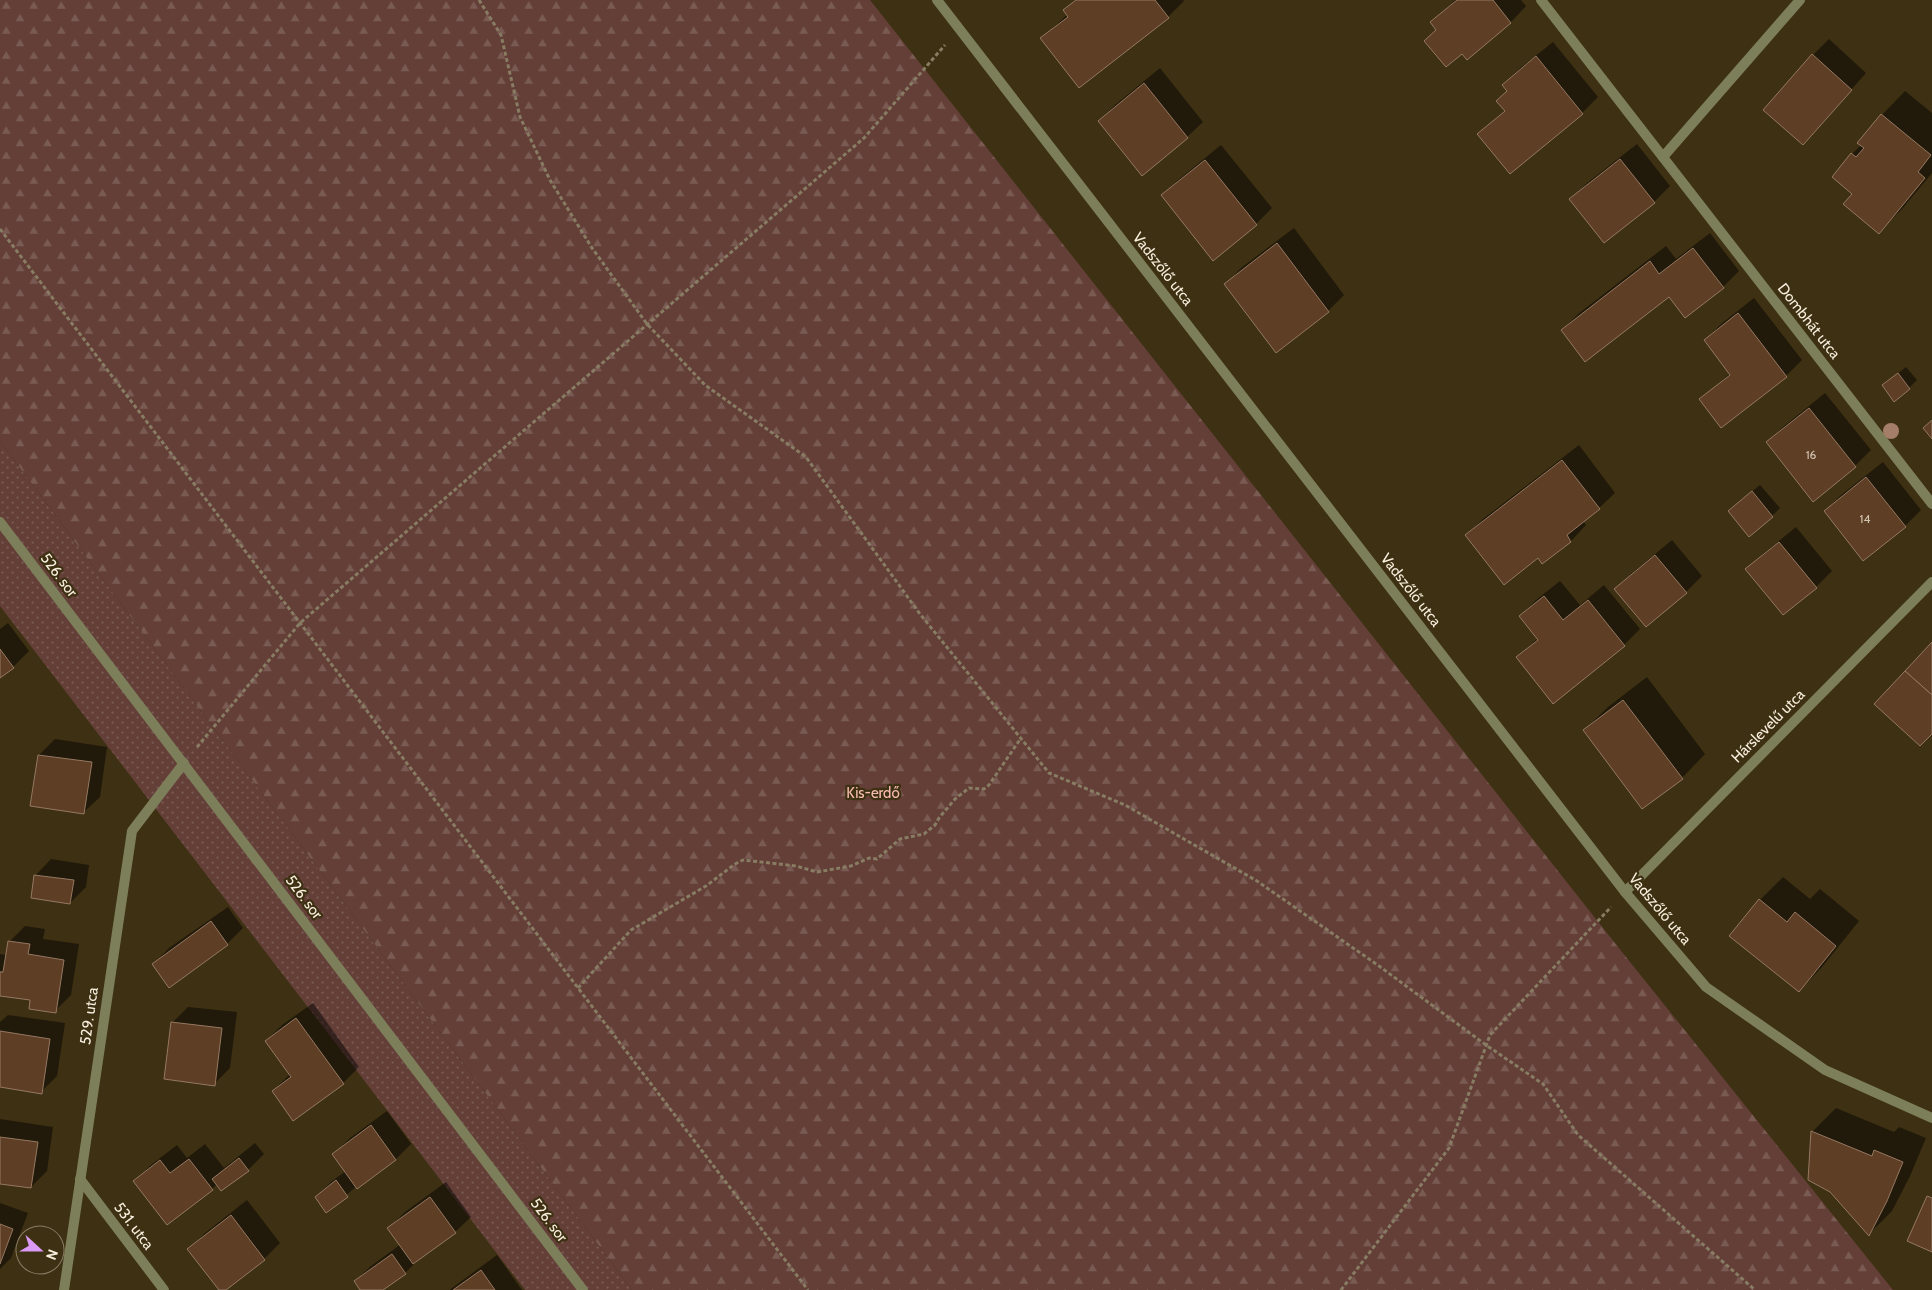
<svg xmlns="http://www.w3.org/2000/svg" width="1932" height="1290" viewBox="0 0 1932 1290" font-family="Cabin,sans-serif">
<defs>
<pattern id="grass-dots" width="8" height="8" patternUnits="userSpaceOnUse" patternTransform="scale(1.25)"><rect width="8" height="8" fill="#633f38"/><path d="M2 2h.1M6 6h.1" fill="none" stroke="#7a5b54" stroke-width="1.8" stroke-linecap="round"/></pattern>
<pattern id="forest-firs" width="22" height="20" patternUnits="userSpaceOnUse" patternTransform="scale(1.25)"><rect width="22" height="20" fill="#633f38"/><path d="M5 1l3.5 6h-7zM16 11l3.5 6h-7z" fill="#7a5b54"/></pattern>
</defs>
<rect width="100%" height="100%" fill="#3e3012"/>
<polygon fill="url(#grass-dots)" points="0,441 632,1290 525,1290 0,606"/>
<polygon fill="url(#forest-firs)" points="0,0 870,0 1622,952 1893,1290 632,1290 0,441"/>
<g fill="#0007">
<polygon points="1075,0 1183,0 1184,1 1168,17 1079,86 1042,38 1068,14 1065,10"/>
<polygon points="1455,0 1521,0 1526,6 1511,22 1467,59 1432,22"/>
<polygon points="1829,39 1866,73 1803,144 1813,55"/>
<polygon points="1553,42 1598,97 1582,113 1510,173 1478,134 1505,110 1508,90 1504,85 1519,69"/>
<polygon points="1160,68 1203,122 1187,137 1099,121 1115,105"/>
<polygon points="1905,91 1932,113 1932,173 1902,209 1879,232 1854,193 1852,154 1862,144 1859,142 1882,115"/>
<polygon points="1637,144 1670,186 1654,202 1571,199 1587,183"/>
<polygon points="1221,145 1272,208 1256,224 1162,196 1178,180"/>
<polygon points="1294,228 1344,295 1328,311 1226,284 1241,268"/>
<polygon points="1710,233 1739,271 1723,287 1686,316 1669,296 1562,330 1578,314 1666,246 1676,259"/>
<polygon points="1754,298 1802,360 1786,376 1701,400 1730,373 1705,340 1721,324"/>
<polygon points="1906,367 1917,380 1909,388 1883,385"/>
<polygon points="1825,393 1871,450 1855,466 1768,442 1783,427"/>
<polygon points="1579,445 1615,493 1599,508 1583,521 1586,525 1571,541 1542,562 1538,557 1467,535 1483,519"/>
<polygon points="1883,462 1921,510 1905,526 1825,511 1841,495"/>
<polygon points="1760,485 1780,508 1772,516 1738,503"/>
<polygon points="1796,527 1832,571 1816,587 1747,569 1763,554"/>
<polygon points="1672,540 1702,576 1686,592 1646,626 1615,589 1631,574"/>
<polygon points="1560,581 1580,605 1604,585 1640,629 1624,645 1517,657 1538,638 1520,616 1536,600"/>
<polygon points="8,623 29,651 13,667 0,676 0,629"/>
<polygon points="1647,677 1705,754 1682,778 1584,730 1608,707"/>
<polygon points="55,739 107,747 100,797 84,812 39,755"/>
<polygon points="51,859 89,865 86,887 70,903 36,875"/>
<polygon points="1783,877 1810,899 1820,889 1859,921 1822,967 1799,991 1760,900"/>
<polygon points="228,907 243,928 227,944 154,964 169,948"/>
<polygon points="25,926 45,929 43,939 79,944 71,995 55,1011 31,999 0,995 0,973 9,972 0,971 0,954 7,955 9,942"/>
<polygon points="313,1003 359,1067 343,1083 273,1091 290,1074 266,1041 282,1025"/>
<polygon points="188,1007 237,1012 230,1068 214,1084 172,1023"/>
<polygon points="8,1015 65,1023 57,1076 41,1092 0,1086 0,1022"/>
<polygon points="1836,1108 1894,1132 1899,1127 1926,1138 1910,1176 1892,1211 1869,1234 1812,1132"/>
<polygon points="387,1111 411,1144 395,1160 357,1186 327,1211 316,1197 332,1181 346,1171 334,1154 350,1138"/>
<polygon points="0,1119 53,1127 47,1171 31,1187 0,1183"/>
<polygon points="255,1143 264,1154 248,1170 221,1190 217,1184 212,1189 135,1181 151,1165 177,1145 187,1158 205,1144 224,1168"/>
<polygon points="446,1182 471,1217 455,1232 420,1258 405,1273 381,1290 362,1290 355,1281 371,1266 401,1244 389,1228 405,1212"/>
<polygon points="247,1200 280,1243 264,1259 224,1290 220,1290 189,1249 205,1233"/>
<polygon points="0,1203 28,1213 11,1258 0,1269"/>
<polygon points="497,1255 522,1290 450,1290 452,1288"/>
</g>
<g fill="#5e3f26" stroke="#957862">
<polygon points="1076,0 1155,0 1169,18 1079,88 1040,38 1068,17 1063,10"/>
<polygon points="1457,0 1493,0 1511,23 1467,60 1462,54 1446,67 1424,41 1436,30 1430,22"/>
<polygon points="1812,54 1852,90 1803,145 1763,110"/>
<polygon points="1536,56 1583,114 1510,174 1477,134 1505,111 1496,101 1507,91 1502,85"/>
<polygon points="1144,83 1188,138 1142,176 1098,121"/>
<polygon points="1881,114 1931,155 1918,172 1925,178 1879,234 1843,204 1852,194 1832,177 1851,153 1856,157 1864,148 1857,143"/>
<polygon points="1620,159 1655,203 1604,243 1569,199"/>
<polygon points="1205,160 1257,225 1213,261 1161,195"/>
<polygon points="1277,243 1329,312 1276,353 1224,284"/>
<polygon points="1693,248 1724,288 1685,318 1669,297 1585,362 1561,330 1650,261 1659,274"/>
<polygon points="1738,313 1787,377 1721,428 1699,399 1730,375 1704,340"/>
<polygon points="1898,373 1910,389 1894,402 1882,385"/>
<polygon points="1809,408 1856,467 1813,502 1766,442"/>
<polygon points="1932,420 1932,439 1923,428"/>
<polygon points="1562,460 1600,509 1567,535 1571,542 1542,564 1538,558 1504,585 1465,535"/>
<polygon points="1866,477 1906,527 1863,561 1824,511"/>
<polygon points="1752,491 1773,517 1749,537 1728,511"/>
<polygon points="1779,542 1817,588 1783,615 1745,569"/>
<polygon points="1655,555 1687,593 1646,627 1614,589"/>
<polygon points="1544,596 1563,620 1588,600 1625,646 1553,704 1516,657 1538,640 1519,616"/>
<polygon points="1932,642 1932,695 1905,671"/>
<polygon points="0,649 14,668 0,678"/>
<polygon points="1905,671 1932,695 1932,734 1920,746 1874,704"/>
<polygon points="1623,700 1683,779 1642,809 1583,730"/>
<polygon points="38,755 92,762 84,814 30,806"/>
<polygon points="34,875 74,880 70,904 31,898"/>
<polygon points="1759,899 1787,922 1795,912 1836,946 1799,992 1729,936"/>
<polygon points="211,921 228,945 169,988 152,964"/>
<polygon points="8,941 30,944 28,954 64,960 56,1013 29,1009 30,1000 0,996 0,972 3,972"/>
<polygon points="296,1018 344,1084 293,1121 272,1091 291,1077 265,1041"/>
<polygon points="171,1022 222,1028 215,1086 164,1079"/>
<polygon points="0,1031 50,1039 42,1094 0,1087"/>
<polygon points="371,1125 396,1160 357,1189 332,1154"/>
<polygon points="1811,1131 1872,1156 1874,1150 1903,1162 1887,1201 1869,1236 1830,1192 1808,1180"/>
<polygon points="0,1137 38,1142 31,1188 0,1184"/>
<polygon points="239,1158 249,1171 221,1191 212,1179"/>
<polygon points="189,1159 213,1190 167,1225 133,1181 160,1160 170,1173"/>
<polygon points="336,1180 348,1197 326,1213 315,1197"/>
<polygon points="1927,1196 1932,1198 1932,1252 1907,1241"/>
<polygon points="430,1197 456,1233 413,1264 387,1228"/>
<polygon points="231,1215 265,1260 226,1290 219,1290 187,1249"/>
<polygon points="0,1224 13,1229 0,1264"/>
<polygon points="392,1254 406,1274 383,1290 360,1290 354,1281"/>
<polygon points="481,1270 495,1290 453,1290"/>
</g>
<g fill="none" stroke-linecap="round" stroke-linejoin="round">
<g stroke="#887c63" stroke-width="3" stroke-dasharray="4 2.5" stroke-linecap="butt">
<polyline points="479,0 501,35 520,117 550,180 592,248 647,324 705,385 806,457 920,614 1049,773 1125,805 1257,881 1379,966 1486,1045 1543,1084 1578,1135 1755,1290"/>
<polyline points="0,229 808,1290"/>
<polyline points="197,747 300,623 864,138 945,45"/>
<polyline points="578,988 631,930 706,886 735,864 743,860 796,866 817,872 851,866 869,858 877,859 900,839 924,834 935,825 939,818 955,799 969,788 984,789 989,785 1021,738"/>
<polyline points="1341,1290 1449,1148 1490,1035 1611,907"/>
</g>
<g stroke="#7d7f5a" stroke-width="10">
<polyline points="937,0 1625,892 1706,987 1825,1070 1932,1118"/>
<polyline points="1541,0 1932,504"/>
<polyline points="1663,157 1800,0"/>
<polyline points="0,522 583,1290"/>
<polyline points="1625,892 1932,582"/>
<polyline points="80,1179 164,1290"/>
<polyline points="64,1290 132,831 184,763"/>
</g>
</g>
<circle fill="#a57e69" cx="1891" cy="431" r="8"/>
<g text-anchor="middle" stroke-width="4.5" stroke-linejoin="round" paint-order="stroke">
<g font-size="12" fill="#d2c3b0">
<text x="1811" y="459">16</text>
<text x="1865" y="523">14</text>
</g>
<g font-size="15" fill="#f8efde" stroke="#3e3012">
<text transform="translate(1163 269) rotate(52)" y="5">Vadszőlő utca</text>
<text transform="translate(1809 321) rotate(52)" y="5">Dombhát utca</text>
<text transform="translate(59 575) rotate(53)" y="5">526. sor</text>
<text transform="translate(1411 590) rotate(52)" y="5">Vadszőlő utca</text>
<text transform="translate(1768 726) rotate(-45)" y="5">Hárslevelű utca</text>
<text transform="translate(304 897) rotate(53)" y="5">526. sor</text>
<text transform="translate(1660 909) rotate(50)" y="5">Vadszőlő utca</text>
<text transform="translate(89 1016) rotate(-82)" y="5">529. utca</text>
<text transform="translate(549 1220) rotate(53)" y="5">526. sor</text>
<text transform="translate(134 1226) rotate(53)" y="5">531. utca</text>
</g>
<g font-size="15" fill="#f9beb1" stroke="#3e3012">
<text x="873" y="798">Kis-erdő</text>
</g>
</g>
<g transform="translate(40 1250) rotate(111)"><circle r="24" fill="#3e3012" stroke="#887c64"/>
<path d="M0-4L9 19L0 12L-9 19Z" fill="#da9af6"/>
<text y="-8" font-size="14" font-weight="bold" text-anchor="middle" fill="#f8efde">N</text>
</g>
</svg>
